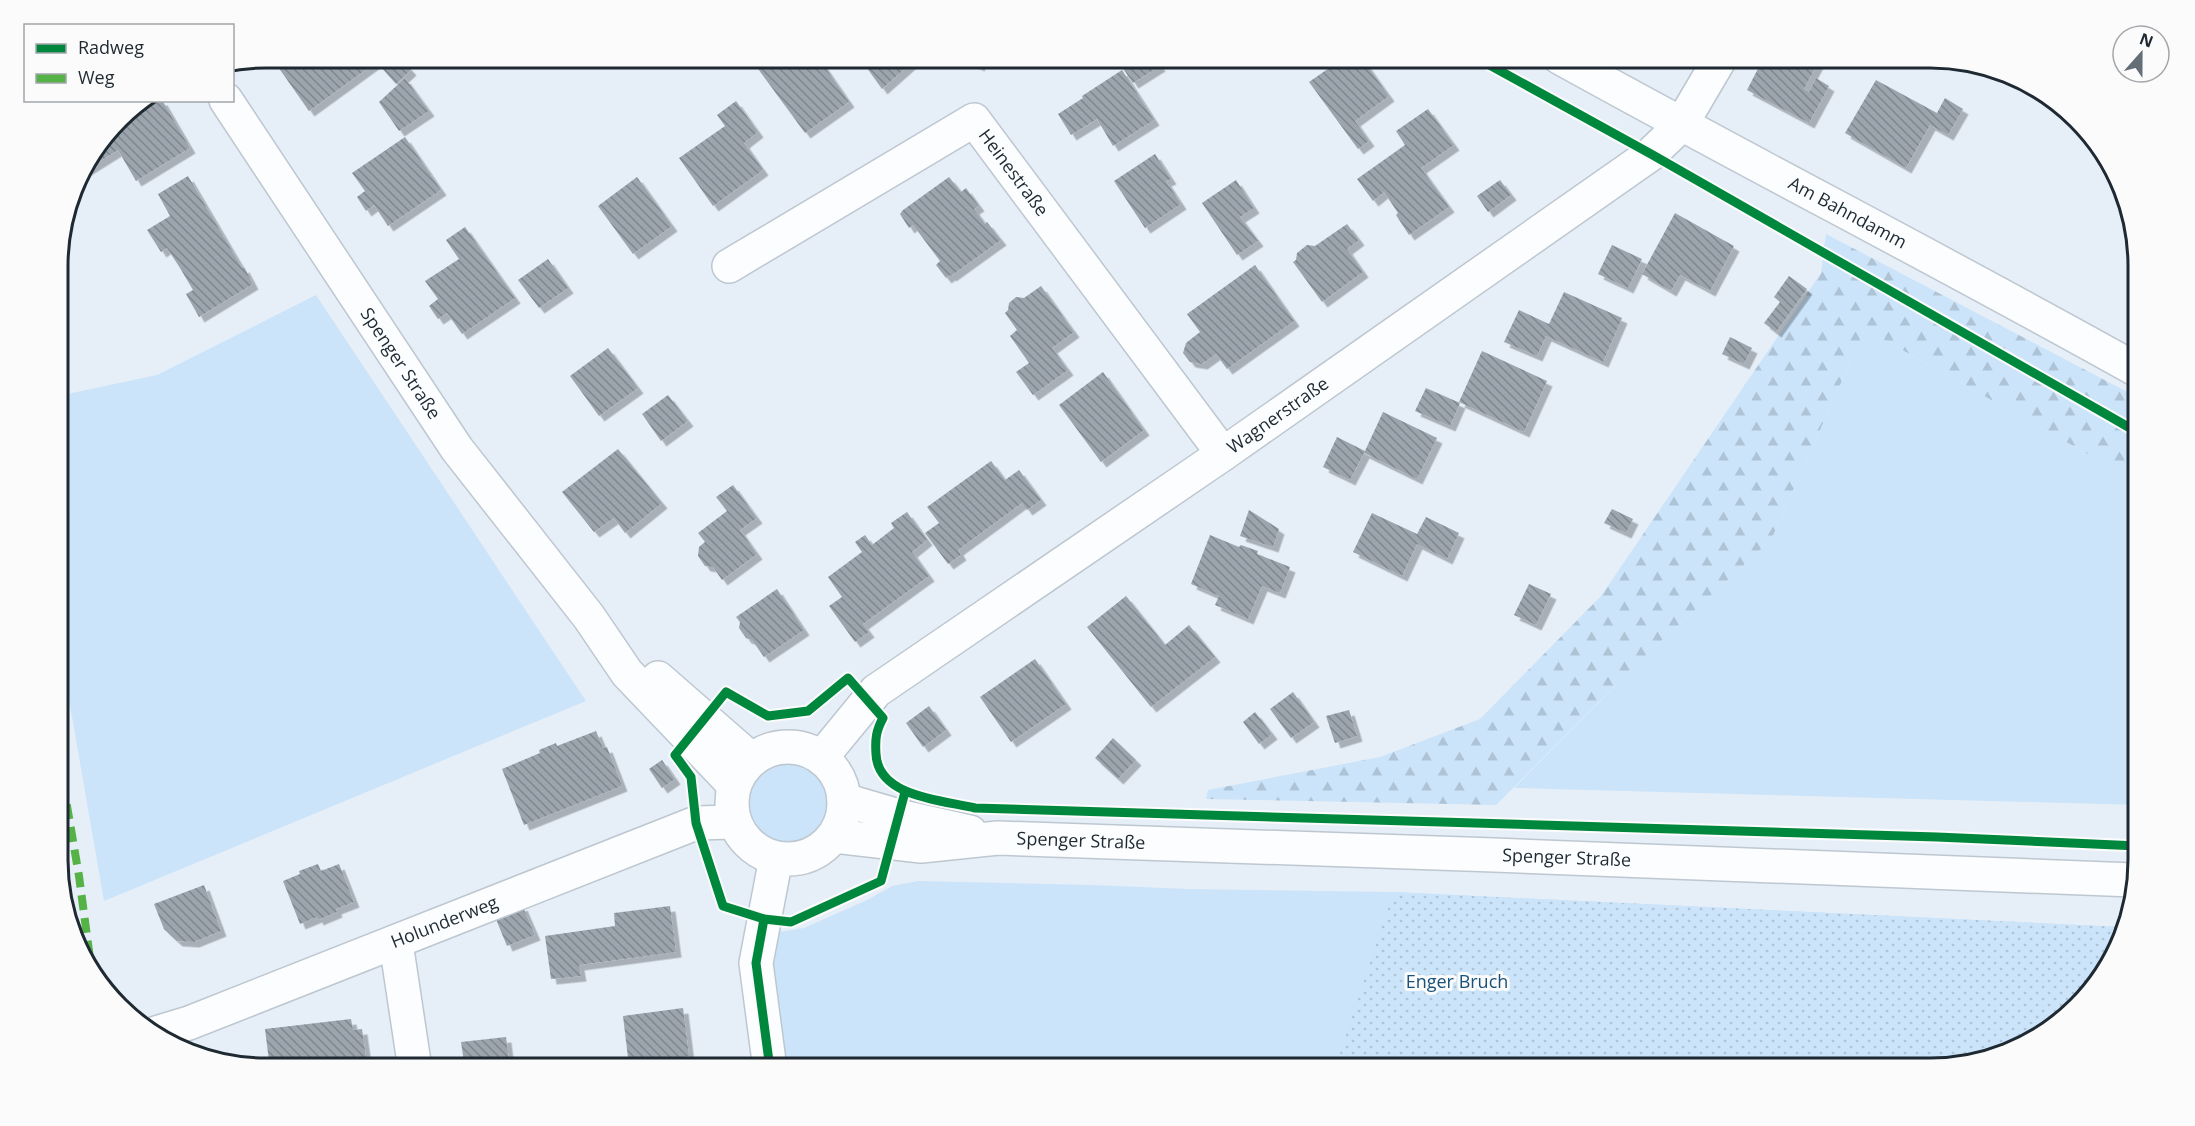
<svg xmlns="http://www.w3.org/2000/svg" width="2195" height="1126" viewBox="0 0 2195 1126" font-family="'Open Sans',sans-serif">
<defs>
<pattern id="forest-firs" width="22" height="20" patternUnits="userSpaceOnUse" patternTransform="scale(1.5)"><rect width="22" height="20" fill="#cbe4f9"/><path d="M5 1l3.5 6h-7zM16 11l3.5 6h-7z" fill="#aec4d6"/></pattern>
<pattern id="park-dots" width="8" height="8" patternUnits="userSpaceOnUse" patternTransform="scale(1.5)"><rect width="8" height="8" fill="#cbe4f9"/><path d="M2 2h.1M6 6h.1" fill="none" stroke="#aec4d6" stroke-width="1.8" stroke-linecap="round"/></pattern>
<pattern id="building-back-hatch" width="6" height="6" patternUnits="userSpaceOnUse" patternTransform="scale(1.5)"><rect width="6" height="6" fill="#9ca5ad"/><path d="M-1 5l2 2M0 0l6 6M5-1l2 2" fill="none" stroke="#7f868d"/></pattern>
<filter id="shadow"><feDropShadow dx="5.5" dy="5.5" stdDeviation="0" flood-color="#0004"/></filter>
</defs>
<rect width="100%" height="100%" fill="#e6eff8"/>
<g fill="#cbe4f9">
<polygon points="316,295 586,701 104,901 58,636 58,396 157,375"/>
<polygon points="1865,329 2109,466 2137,477 2138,805 1514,788 1641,660 1771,540"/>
<circle cx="788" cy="803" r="42"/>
<polygon points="918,881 1093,885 1189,889 1393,892 2122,927 2117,952 2046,1034 1943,1069 784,1069 769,968 779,932 804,928 867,900 892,886"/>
</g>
<polygon fill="url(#forest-firs)" points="1826,234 2137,397 2137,477 2109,466 1865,329 1771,540 1641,660 1496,805 1206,799 1208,790 1380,757 1480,719 1601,596 1821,273"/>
<polygon fill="url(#park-dots)" points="1393,892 2122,927 2117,952 2046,1034 1943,1069 1335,1069"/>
<g fill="url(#building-back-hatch)" filter="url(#shadow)">
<polygon points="271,57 371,57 375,63 309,111"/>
<polygon points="389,57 399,57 411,70 396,84 380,66"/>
<polygon points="761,57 818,57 849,102 805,133 753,62"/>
<polygon points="859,57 918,57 882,89"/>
<polygon points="961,57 983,57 979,66"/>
<polygon points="1115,57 1154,57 1160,66 1133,83"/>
<polygon points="1345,57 1361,57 1389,96 1355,121 1369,141 1358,149 1309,82"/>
<polygon points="1764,57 1815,57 1813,61 1818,63 1804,89 1809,92 1816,78 1829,86 1809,123 1747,90"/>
<polygon points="1122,70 1154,120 1113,146 1097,119 1071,135 1058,114 1083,98 1082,96"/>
<polygon points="405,78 429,111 399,131 379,102"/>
<polygon points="1876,80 1937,113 1945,98 1963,109 1948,135 1930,125 1906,168 1845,133"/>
<polygon points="143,100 162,100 190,148 136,181 118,150 78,175 127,110"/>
<polygon points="736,101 758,132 744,143 763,170 713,206 679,158 725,126 717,115"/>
<polygon points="1428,109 1454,145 1421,168 1449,207 1409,235 1396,215 1398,213 1384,192 1373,201 1357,179 1405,145 1396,131"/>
<polygon points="405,137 441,190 388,226 374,205 366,211 357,197 365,191 352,173"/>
<polygon points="1155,154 1171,179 1166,181 1181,204 1145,228 1114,181"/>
<polygon points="188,176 242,268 244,267 253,284 199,317 186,294 193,290 180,268 167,248 161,252 147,230 170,216 158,194"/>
<polygon points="637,177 672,226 633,254 598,206"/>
<polygon points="949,177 961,192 966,188 979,206 974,209 985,224 987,222 1001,240 951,276 950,275 946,278 936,265 940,261 913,225 909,228 900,214 903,210"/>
<polygon points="1236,180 1254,208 1240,217 1258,241 1237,255 1202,203"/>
<polygon points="1500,180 1511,195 1488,212 1477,196"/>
<polygon points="1675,213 1734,246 1710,291 1680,275 1671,291 1642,274"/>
<polygon points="1347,224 1359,240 1347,249 1363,272 1322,302 1293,262 1296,260 1297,253 1307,245 1315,246"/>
<polygon points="465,227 515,298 462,334 447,313 438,319 429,306 438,299 425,281 459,259 446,240"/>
<polygon points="1612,245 1642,259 1628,288 1598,274"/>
<polygon points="548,259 568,288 539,308 518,280"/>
<polygon points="1255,265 1294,321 1227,369 1216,354 1202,364 1190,362 1183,353 1186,343 1200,332 1187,314"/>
<polygon points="1789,276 1807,289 1776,332 1764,323 1780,302 1774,297"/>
<polygon points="1041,286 1074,332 1052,348 1068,370 1033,395 1016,372 1029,363 1010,336 1017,330 1005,313 1008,310 1009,303 1016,297 1024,298"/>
<polygon points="1564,292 1622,318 1603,362 1546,336 1537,356 1504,342 1519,310 1549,324"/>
<polygon points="1730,337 1752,348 1744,364 1722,354"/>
<polygon points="608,348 638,388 599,416 570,376"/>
<polygon points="1482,351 1547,381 1524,432 1459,402"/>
<polygon points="1103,372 1144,430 1101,462 1059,405"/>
<polygon points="1426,388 1460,403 1450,426 1415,411"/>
<polygon points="668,395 688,421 661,441 642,414"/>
<polygon points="1383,412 1437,438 1417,479 1364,453 1350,480 1323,467 1337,437 1365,451"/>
<polygon points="618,449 662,503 625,533 614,518 594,532 562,492"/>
<polygon points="991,461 1005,480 1019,470 1041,500 1027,510 1022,503 958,550 961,555 948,564 925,533 939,523 927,507"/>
<polygon points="733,485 757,518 740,530 757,554 722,580 713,567 705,566 698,556 699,547 705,542 698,533 727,511 716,497"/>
<polygon points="1612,509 1633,519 1626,533 1604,523"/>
<polygon points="1249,510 1279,529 1273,547 1240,536"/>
<polygon points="907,512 927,540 912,552 929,576 863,624 869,632 855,642 829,606 842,597 828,577 862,552 855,542 865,535 872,545 894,528 891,523"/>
<polygon points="1372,513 1417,534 1426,517 1459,533 1447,559 1417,544 1402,576 1353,552"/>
<polygon points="1210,535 1239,547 1241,545 1258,551 1257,554 1290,567 1280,593 1262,586 1248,619 1215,605 1219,596 1191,584"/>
<polygon points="1529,584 1551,594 1536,625 1514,615"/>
<polygon points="777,589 804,630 764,657 752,640 746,638 739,628 740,622 736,617"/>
<polygon points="1126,596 1165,645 1189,625 1215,657 1151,707 1087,627"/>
<polygon points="1035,659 1066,704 1011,742 980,697"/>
<polygon points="1293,692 1314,722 1291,738 1270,709"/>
<polygon points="929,706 946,730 923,747 906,723"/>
<polygon points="1349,710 1357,736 1335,743 1326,716"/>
<polygon points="1255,712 1272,734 1259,744 1243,722"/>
<polygon points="596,731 603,748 607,747 622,786 524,825 502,769 540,753 539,750 556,743 557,746"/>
<polygon points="1113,738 1136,760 1118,779 1095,758"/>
<polygon points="662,760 675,779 662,788 649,769"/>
<polygon points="318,864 321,871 339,864 354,902 336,909 337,912 318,920 317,917 300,924 283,881 300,874 299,871"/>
<polygon points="204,885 221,931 194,942 177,941 164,929 154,904"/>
<polygon points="522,905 535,935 507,946 495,917"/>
<polygon points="670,906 676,952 579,965 581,976 551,979 545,936 615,926 614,913"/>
<polygon points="683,1008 689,1056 629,1066 623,1016"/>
<polygon points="351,1019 353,1030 362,1029 367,1065 348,1069 270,1069 265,1029"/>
<polygon points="506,1037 510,1069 465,1069 461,1042"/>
</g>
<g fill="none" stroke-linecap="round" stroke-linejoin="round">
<g stroke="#bec7d0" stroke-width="36">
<g id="street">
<path id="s1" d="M1559,57c191,106 387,206 578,313"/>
<path id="s2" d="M729,266l245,-146 249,334"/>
<path id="s3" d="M821,758l55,-67 347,-237 428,-300 30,-29 40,-68"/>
<polyline points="396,943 415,1069"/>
<path id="s4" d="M156,1033l33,-10 507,-200 38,-1"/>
<polyline points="770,1069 756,963 776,858"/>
</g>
</g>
<g stroke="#bec7d0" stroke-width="36">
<g id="secondary">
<path id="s5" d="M226,100l231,349 132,168 38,56 107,112"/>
<polyline points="658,678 752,760"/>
<circle cx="788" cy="803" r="56"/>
<polyline points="844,800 899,816 970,832"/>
<path id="s6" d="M834,836l87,10 77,-8 496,17 639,25"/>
</g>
</g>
<use href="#street" stroke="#fbfdfe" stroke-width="33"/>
<use href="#secondary" stroke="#fbfdfe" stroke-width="33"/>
<polyline stroke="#55b246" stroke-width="8" stroke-dasharray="15 8" stroke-linecap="butt" points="59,759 79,876 91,966"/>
<g stroke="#fbfbfb" stroke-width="13">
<g id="cycleway">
<polyline points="1475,57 1651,154 2137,432"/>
<path d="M905,792l-24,89 -90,41 -27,-3 -41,-13 -27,-83 -5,-46 -16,-22 51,-63 42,24 40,-5 40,-33 35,40c-7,13 -8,21 -7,36 2,43 65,46 99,54l962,29 201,9"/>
<polyline points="764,919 756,963 770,1069"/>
</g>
</g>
<use href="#cycleway" stroke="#00873e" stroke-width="9"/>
</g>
<g text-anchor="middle" stroke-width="6" stroke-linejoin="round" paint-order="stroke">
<g font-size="18" fill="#1e2932" stroke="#fbfbfb">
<text dy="6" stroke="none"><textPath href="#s2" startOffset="351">Heinestraße</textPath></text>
<text dy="6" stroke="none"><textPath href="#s1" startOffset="328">Am Bahndamm</textPath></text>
<text dy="6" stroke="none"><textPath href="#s5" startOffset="316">Spenger Straße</textPath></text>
<text dy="6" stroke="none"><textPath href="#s3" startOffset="574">Wagnerstraße</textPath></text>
<text dy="6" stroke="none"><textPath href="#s6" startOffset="248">Spenger Straße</textPath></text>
<text dy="6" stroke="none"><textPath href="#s6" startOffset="734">Spenger Straße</textPath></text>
<text dy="6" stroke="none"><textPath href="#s4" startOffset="309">Holunderweg</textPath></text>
</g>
<g font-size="18" fill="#185179" stroke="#fbfbfb">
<text x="1457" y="988">Enger Bruch</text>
</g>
</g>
<path d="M0 0H2195V1126H0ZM266 68H1930A198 198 0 0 1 2128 266V860A198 198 0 0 1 1930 1058H266A198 198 0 0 1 68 860V266A198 198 0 0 1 266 68Z" fill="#fbfbfb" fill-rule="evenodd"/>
<path fill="none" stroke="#1e2932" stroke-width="3" d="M266 68H1930A198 198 0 0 1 2128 266V860A198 198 0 0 1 1930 1058H266A198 198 0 0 1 68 860V266A198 198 0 0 1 266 68Z"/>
<rect x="24" y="24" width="210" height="78" fill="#fbfbfb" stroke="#a3a7ab" stroke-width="1.5"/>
<rect x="36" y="44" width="30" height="9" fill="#00873e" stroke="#a3a7ab" stroke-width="1.5"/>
<text x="78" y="54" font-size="18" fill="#1e2932">Radweg</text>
<rect x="36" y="74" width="30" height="9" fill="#55b246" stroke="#a3a7ab" stroke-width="1.5"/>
<text x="78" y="84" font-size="18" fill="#1e2932">Weg</text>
<g transform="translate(2141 54) rotate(21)"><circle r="28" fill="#fbfbfb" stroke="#a3a7ab" stroke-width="1.5"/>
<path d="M0-4.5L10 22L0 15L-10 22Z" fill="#646e77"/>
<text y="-9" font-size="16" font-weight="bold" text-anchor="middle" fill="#1e2932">N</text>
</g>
</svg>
